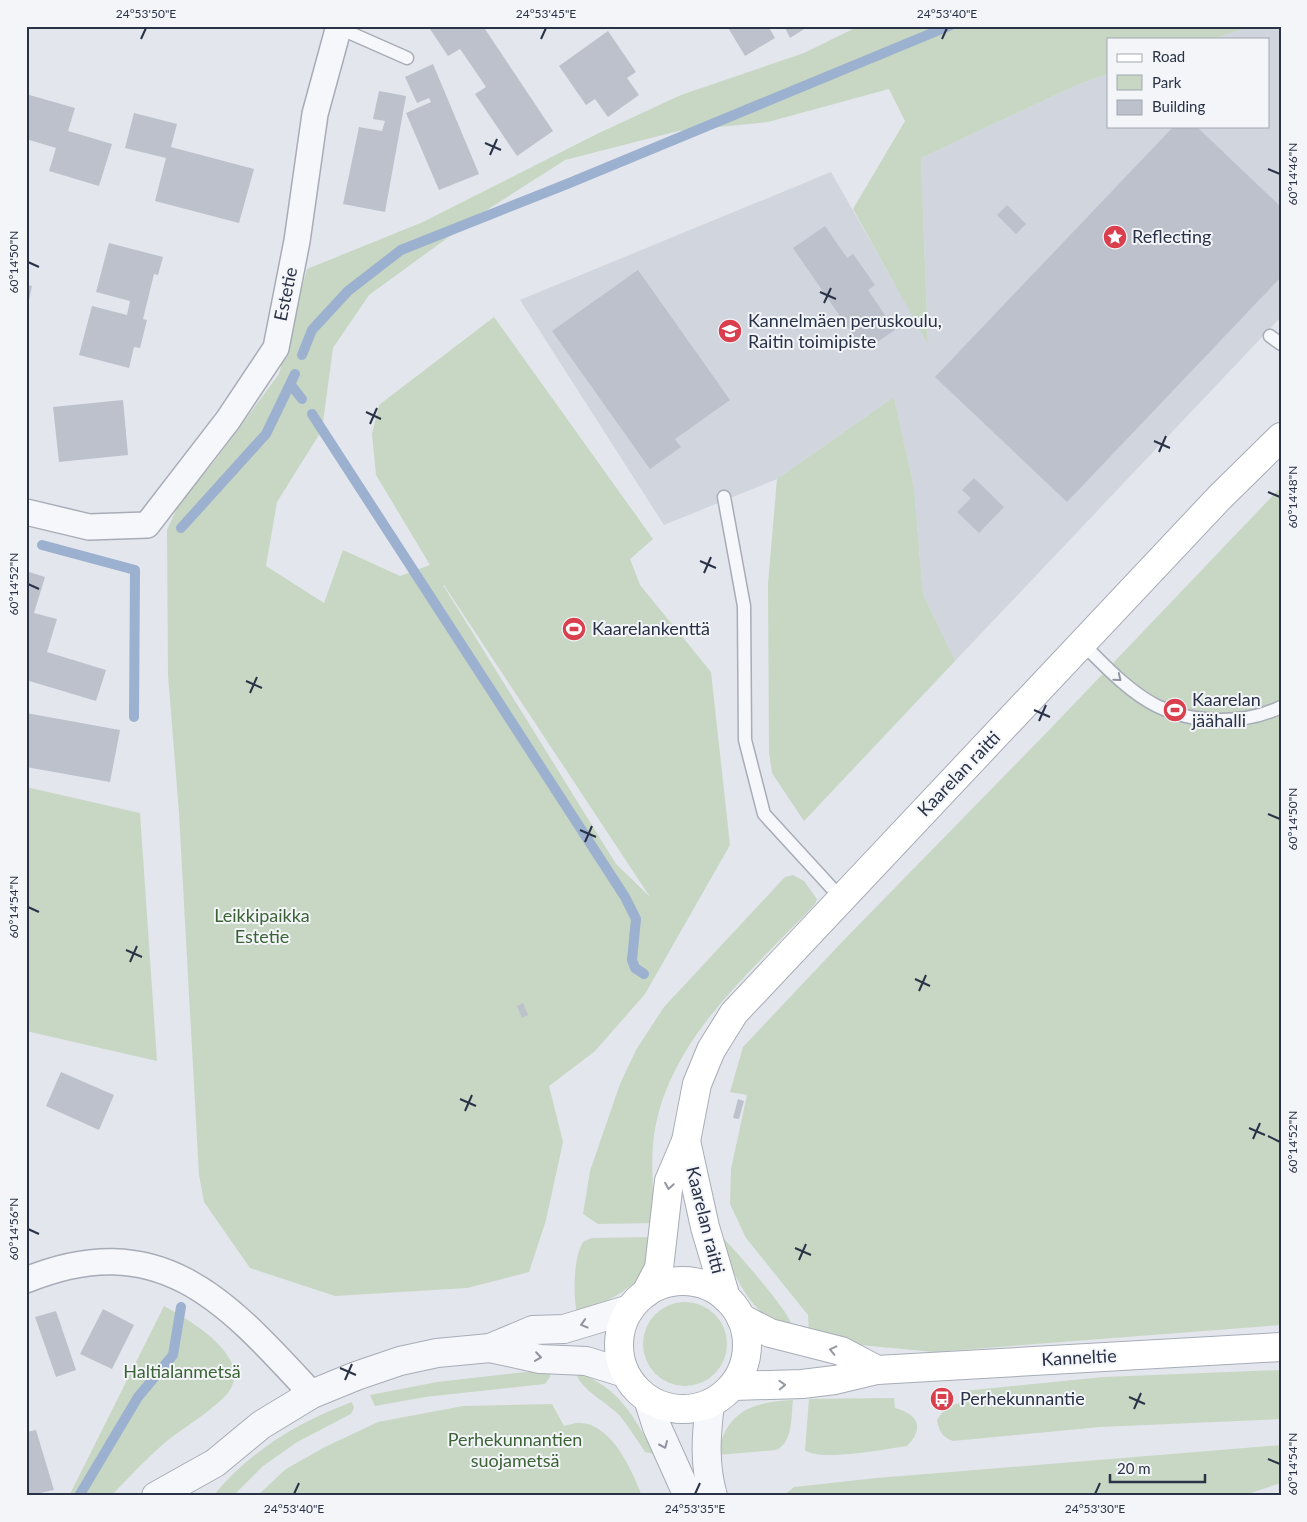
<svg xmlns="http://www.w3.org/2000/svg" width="1307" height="1522" viewBox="0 0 1307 1522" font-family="Lato,sans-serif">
<rect width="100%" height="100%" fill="#e3e6ec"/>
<polygon fill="#d0d5de" points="1251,26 1281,26 1281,317 955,661 923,594 914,488 894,397 777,479 664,525 520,300 831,172 928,342 921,158 1079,84 1108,74 1108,126 1268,126 1268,39 1213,39"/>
<g fill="#c7d7c3" fill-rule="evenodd">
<path d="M859,26h392l-38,13h-105v35l-29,10 -158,74 7,186 -75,-135 52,-88 -16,-32 -121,33 -90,9 -113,29 -86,55 -110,80 -36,53 -11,82 -45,72 -11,64 58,37 19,-53 57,26 30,-11 -54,-90 -4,-41 7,-29 115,-88 159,222 -23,20 10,26 71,87 19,173 -85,149 -50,57 -46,35 14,56 -17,78 -17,52 -62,16 -132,8 -85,-28 -46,-66 -5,-27 -20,-362 -11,-138 -1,-145 12,-26 38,-46 62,-84 28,-105 116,-47 176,-89 82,-38 123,-42zM443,585h1l206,312 -34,-33z"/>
<polygon points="894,397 914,488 923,594 955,661 804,821 772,773 769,752 768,584 777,479"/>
<polygon points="1281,487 1281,1325 934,1352 850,1344 809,1335 808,1315 746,1238 730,1204 731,1169 747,1095 730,1092 743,1047 842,942 1053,726"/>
<polygon points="26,787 140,813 157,1061 26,1031"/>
<path d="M793,875l11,6 13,18 -2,5c-60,64 -140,129 -159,220 -7,31 -2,67 -2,99l-56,1 -15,-10 7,-43 30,-87 16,-34 28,-43 121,-130z"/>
<path d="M718,1234c10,6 64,71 70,83 2,3 3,7 4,11 -6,-2 -13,-4 -18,-7 -28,-14 -46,-59 -56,-87z"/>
<path d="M654,1237c-3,10 -4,22 -9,31 -12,23 -44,37 -68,45 -4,-16 -4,-58 7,-72l8,-3z"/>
<circle cx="685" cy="1344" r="42"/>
<path d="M164,1306c24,13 88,50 66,84 -10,15 -46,38 -62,50 -20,17 -39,37 -57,56h-42z"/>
<path d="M1281,1370v49l-181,8 -147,14c-11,-4 -14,-10 -16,-21l9,-13 17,-5 1,-11 140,-14z"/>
<polygon points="525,1372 550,1372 550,1377 545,1384 425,1397 375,1406 370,1395 437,1382"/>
<path d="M576,1372c43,15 58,44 78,82l-9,-2c-8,-12 -16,-25 -25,-36 -14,-15 -40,-26 -44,-44z"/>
<path d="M894,1398l1,10c23,6 30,20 12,38 -21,3 -88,16 -102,4l4,-51z"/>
<path d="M793,1400c-2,16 0,43 -17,50l-59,5c10,-44 34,-53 76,-55z"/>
<path d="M352,1402l2,6 -3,6 -54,28 -34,24 -30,30h-20c37,-45 85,-74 139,-94z"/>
<path d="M552,1404l12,22c5,-1 10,-3 15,-3 33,0 53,48 63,73h-385l29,-27 39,-22 53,-25 85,-16z"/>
<polygon points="1281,1445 1281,1483 1241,1496 783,1496 794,1487 877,1478"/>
</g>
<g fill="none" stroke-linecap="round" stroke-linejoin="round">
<g stroke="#9bb1cf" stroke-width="10">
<polyline points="302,355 312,330 348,291 401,250 567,184 949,26"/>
<polyline points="291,385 302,399"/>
<polyline points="312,414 625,897 636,919 632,960 635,968 644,974"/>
<polyline points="181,528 266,434 295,374"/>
<polyline points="42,545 135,570 134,717"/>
<polyline points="79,1496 138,1397 173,1355 181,1307"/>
</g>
</g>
<g fill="#bcc1cc">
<polygon points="428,26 483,26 553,131 517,156 475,94 486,87 467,59 460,49 448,56"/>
<polygon points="727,26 768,26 775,38 745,56"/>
<polygon points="784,26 809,26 790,38"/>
<polygon points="608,31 636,72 627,78 639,95 608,117 595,99 586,105 559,66"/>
<polygon points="433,64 479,174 439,190 406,113 431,102 429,98 417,103 405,77"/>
<polygon points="379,91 406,96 385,212 343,204 359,127 382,131 385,121 373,119"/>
<polygon points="26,94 75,108 68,131 112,144 99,186 49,171 56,148 26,139"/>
<polygon points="134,113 177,124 171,147 254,169 239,223 155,201 166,158 125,148"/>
<polygon points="1174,126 1196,126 1281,207 1281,277 1067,502 935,377"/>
<polygon points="1007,205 1026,224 1016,234 997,215"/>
<polygon points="825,226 847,258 853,254 875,285 868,290 895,330 864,351 793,248"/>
<polygon points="109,243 163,257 158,275 154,274 143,319 147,320 140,348 134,347 129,368 79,355 92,306 127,315 130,301 96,292"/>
<polygon points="638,270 730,400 675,439 681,447 650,469 552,331"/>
<polygon points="26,285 32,286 27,310 26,310"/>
<polygon points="123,400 128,455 59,462 53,407"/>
<polygon points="974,478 1004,507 979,533 957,512 971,498 962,490"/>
<polygon points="26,571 45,577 34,613 57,619 47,652 106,670 96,701 26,680"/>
<polygon points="26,713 120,730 110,782 26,767"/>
<polygon points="523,1003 528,1015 522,1018 517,1006"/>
<polygon points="61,1072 114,1095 99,1130 46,1106"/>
<polygon points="738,1099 744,1101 739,1119 733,1118"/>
<polygon points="103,1309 134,1325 112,1369 80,1354"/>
<polygon points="56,1311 76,1370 56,1377 35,1317"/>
<polygon points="36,1430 54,1490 26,1496 26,1432"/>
</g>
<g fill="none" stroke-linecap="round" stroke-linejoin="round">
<g stroke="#a7acb7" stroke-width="15">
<g id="service">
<polyline points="339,28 407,58"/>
<polyline points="1270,336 1281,344"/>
<polyline points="724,497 744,606 745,740 764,814 840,897"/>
<path d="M1083,644c22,22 46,48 74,62 38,18 86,19 124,1"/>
</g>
</g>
<g stroke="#a7acb7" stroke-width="28">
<g id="minor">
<polyline points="26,512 89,527 147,525 228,420 276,348 297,241 315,114 339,26"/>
<path d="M26,1280c135,-55 202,23 286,114"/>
</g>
</g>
<g stroke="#a7acb7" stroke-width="30">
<g id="tertiary">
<polyline points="490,1348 540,1359 586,1361 625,1373"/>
<polyline points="648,1399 657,1427 688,1496"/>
<path d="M710,1404c-4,32 -6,60 3,92"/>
<polyline points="156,1496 215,1463 261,1425 312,1394 356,1376 400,1361 437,1353 490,1348 533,1330 564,1329 630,1309"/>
</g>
</g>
<g stroke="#a7acb7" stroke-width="30">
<g id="secondary">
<polyline points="686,1141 705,1227 726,1298"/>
<circle cx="683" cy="1345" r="64"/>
<polyline points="646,1293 659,1268 669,1181 686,1141 697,1084 711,1050 734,1013 1219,498 1281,437"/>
<polyline points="741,1318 770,1333 841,1351 877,1370"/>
<polyline points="733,1386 802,1384 835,1380 877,1370 1281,1347"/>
</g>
</g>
<use href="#service" stroke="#f6f7fa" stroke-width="12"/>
<use href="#minor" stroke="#f6f7fa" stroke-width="25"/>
<use href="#tertiary" stroke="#f6f7fa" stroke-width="28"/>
<use href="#secondary" stroke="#fff" stroke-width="28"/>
</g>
<defs><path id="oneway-chevron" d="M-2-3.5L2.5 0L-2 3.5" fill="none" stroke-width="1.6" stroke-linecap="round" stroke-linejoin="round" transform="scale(1.25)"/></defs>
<g stroke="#9094a0">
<use href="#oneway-chevron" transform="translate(1118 678) rotate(39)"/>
<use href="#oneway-chevron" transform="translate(584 1324) rotate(164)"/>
<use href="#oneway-chevron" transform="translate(538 1357) rotate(8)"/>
<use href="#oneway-chevron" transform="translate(664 1445) rotate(66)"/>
</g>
<g stroke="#9498a2">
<use href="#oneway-chevron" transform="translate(669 1186) rotate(99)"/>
<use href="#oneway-chevron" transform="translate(833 1350) rotate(-167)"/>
<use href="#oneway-chevron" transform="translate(782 1385) rotate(-2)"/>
</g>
<path fill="none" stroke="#293246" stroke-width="2" d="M141,39l5,-11M541,39l5,-11M942,39l5,-11M485,143l16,7M490,155l7,-16M1268,169l12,5M28,262l11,5M820,292l16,7M824,303l7,-15M366,412l15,7M370,424l7,-16M1154,441l16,7M1159,452l7,-16M1268,492l12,5M700,561l16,7M704,573l7,-16M28,584l11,5M246,681l16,7M250,693l7,-16M1034,710l16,7M1039,721l7,-16M1268,814l12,5M580,830l16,7M585,842l7,-16M28,907l11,5M126,950l16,7M130,962l7,-16M915,979l15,7M919,991l7,-16M460,1099l16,7M465,1111l7,-16M1249,1128l16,7M1268,1136l12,6M1253,1139l7,-16M28,1229l11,5M795,1248l16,7M799,1260l7,-16M340,1368l16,7M345,1380l7,-16M1129,1397l16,7M1134,1409l7,-16M1268,1459l12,5M294,1494l5,-11M695,1494l5,-11M1095,1494l5,-11"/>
<defs>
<g id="sight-disc" transform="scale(1.25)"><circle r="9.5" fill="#da3f4e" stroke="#f3f5f9"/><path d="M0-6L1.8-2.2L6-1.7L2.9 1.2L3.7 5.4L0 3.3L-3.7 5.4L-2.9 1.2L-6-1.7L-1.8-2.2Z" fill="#fff"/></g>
<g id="school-disc" transform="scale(1.25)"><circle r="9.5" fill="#da3f4e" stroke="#f3f5f9"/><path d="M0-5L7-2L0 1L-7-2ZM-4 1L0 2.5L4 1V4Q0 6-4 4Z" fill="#fff"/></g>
<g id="stadium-disc" transform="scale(1.25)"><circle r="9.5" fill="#da3f4e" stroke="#f3f5f9"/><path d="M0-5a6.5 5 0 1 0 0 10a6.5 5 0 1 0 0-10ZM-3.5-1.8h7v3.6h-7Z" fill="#fff"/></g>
<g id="bus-disc" transform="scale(1.25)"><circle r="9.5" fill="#da3f4e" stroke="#f3f5f9"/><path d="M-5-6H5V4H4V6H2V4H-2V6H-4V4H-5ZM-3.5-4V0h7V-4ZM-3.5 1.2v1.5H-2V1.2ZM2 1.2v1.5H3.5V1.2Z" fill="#fff"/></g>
</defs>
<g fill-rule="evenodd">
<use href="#sight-disc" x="1115" y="237"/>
<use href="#school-disc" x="730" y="331"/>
<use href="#stadium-disc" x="574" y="629"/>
<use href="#stadium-disc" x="1175" y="710"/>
<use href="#bus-disc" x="942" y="1399"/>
</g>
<g text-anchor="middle" stroke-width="4" stroke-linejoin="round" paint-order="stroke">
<g font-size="18" fill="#293246" stroke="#f3f5f9" text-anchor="start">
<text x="1132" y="243">Reflecting</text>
<text x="748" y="327">Kannelmäen peruskoulu,<tspan x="748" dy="21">Raitin toimipiste</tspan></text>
<text x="592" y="635">Kaarelankenttä</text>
<text x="1192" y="706">Kaarelan<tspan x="1192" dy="21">jäähalli</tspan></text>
<text x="960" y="1405">Perhekunnantie</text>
</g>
<g font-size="18" fill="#293246" stroke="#f3f5f9">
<text transform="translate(286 294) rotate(-78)" y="6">Estetie</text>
<text transform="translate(959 774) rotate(-46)" y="6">Kaarelan raitti</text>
<text transform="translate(705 1220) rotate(76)" y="6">Kaarelan raitti</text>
<text transform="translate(1079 1358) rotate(-3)" y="6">Kanneltie</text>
</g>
<g font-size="18" fill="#3b6335" stroke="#f3f5f9">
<text x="262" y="922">Leikkipaikka<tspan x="262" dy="21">Estetie</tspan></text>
<text x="182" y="1378">Haltialanmetsä</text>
<text x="515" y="1446">Perhekunnantien<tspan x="515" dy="21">suojametsä</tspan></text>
</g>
</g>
<rect width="1307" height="1522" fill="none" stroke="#f3f5f9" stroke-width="55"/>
<rect x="1107" y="38" width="162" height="90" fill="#f3f5f9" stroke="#a2a7b1"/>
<rect x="1117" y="54" width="25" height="8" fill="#ffffff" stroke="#a2a7b1"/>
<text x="1152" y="62" font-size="15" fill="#293246">Road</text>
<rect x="1117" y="75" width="25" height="15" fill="#c7d7c3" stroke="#a2a7b1"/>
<text x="1152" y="88" font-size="15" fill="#293246">Park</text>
<rect x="1117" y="100" width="25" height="15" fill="#bcc1cc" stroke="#a2a7b1"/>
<text x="1152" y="112" font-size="15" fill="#293246">Building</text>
<path d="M1110 1474v8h95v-8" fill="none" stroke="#293246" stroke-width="2.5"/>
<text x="1117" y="1474" font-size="15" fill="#293246" stroke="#f3f5f9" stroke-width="4" paint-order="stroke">20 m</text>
<rect x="28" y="28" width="1252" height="1466" fill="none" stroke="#293246" stroke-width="2"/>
<g font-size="12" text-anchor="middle" fill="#293246">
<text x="146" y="18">24°53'50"E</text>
<text x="546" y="18">24°53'45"E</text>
<text x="947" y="18">24°53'40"E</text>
<text transform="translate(1293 174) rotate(-90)" y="4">60°14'46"N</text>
<text transform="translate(14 262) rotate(-90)" y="4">60°14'50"N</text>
<text transform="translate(1293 497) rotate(-90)" y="4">60°14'48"N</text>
<text transform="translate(14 584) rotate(-90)" y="4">60°14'52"N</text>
<text transform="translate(1293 819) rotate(-90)" y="4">60°14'50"N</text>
<text transform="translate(14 907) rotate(-90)" y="4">60°14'54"N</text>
<text transform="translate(1293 1142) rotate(-90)" y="4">60°14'52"N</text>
<text transform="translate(14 1229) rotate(-90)" y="4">60°14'56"N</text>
<text transform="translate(1293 1464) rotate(-90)" y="4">60°14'54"N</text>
<text x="294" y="1513">24°53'40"E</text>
<text x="695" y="1513">24°53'35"E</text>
<text x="1095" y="1513">24°53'30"E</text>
</g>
</svg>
